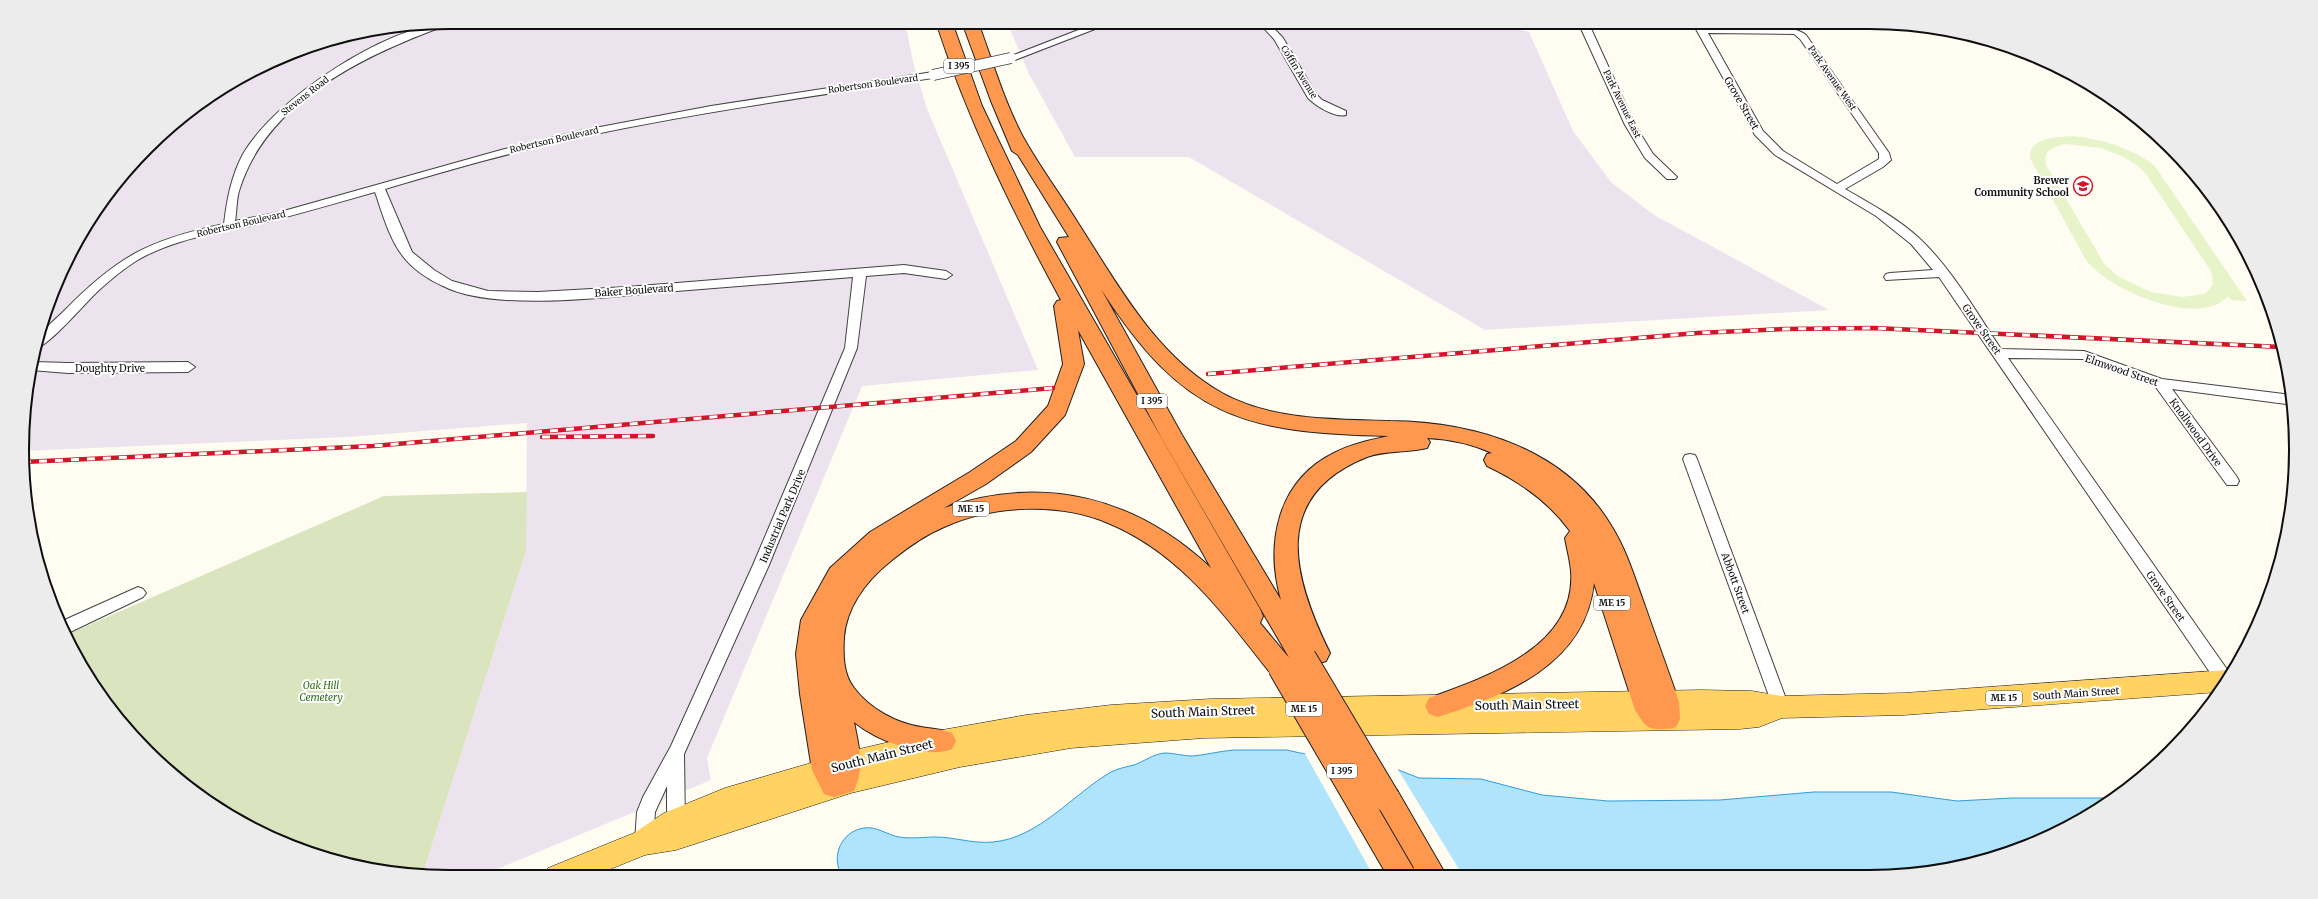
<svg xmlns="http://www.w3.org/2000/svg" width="2318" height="899" viewBox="0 0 2318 899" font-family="Merriweather,serif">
<rect width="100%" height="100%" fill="#fffcf1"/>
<g fill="#ede3ee">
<polygon points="449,22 905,22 914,66 927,109 1038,370 862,386 707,758 711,780 478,877 450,877 423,873 526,551 527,423 348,437 22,451 26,393 45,312 79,236 128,168 168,128 236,79 312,45 366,30"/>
<polygon points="1007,22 1493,22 1529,32 1573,131 1611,182 1654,215 1829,310 1485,330 1189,157 1075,157 1029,74"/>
</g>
<polygon fill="#dae4bf" points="527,492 526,551 423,873 339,862 261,833 189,789 128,732 94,687 66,635 384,496"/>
<path fill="#e7f4c9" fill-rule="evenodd" d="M2073,136c29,3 58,12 81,29l93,136 -16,-1 -3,-4c-29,33 -120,-6 -142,-36l-56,-102c-2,-21 29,-21 43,-22zM2065,144l36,4 23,9 14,9 8,8 65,97 2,12 -3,6 -6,5 -22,3 -31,-5 -32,-15 -14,-12 -59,-100c-4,-14 7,-18 19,-21z"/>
<path fill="#b0e3fc" stroke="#309dda" d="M1234,750h53l13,3 55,6 41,10 23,9 62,1 61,16 66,6 112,-1 94,-8h77l66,9 55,-3h103l-83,46 -107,29 -1083,3c-12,-20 0,-45 22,-48 13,-2 23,7 35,9 13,2 24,0 36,0 20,0 38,7 58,5 46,-4 80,-48 118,-70 8,-4 15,-5 23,-7 11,-4 19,-11 31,-12 9,0 18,3 27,3 14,-1 28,-5 42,-6z"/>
<polygon fill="#fffcf1" points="1304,752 1355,757 1397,768 1462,874 1373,875"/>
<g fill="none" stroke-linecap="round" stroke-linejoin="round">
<g stroke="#424242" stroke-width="2">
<g id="street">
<path d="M448,22l-1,3c-80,29 -179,75 -207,163 -4,10 -3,23 -5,33l45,-9 221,-62 78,-19 132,-25 222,-34 5,3 -5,3c-118,18 -236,34 -352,59 -66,14 -131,33 -196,52l27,63 22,18 18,11 36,10 50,1 89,-5 277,-22 42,6 6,4 -6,4 -42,-6 -38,3 -9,72 -88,217 -85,189 1,72 -3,6 -6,2 -6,-2 -3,-6v-40l-12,26 -2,30 -3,6 -6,2 -6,-2 -3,-6 2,-30 6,-15 28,-51 82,-181 92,-217 8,-71c-63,5 -126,10 -189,15 -58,5 -170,20 -221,-6 -14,-6 -32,-18 -41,-31 -13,-17 -20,-43 -27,-63 -36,10 -72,21 -109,30 -44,11 -90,15 -130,39 -14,9 -26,19 -38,30 -12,11 -49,55 -62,57 4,-18 16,-25 29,-38 53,-54 84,-70 159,-86 3,-25 7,-47 19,-70 33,-56 141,-126 205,-132z"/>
<polygon points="1099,22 1113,22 1015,60 1007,60 1006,58"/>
<path d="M1258,22h10l15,16 33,56 6,6 24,11v4c-11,3 -30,-9 -38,-17l-34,-59z"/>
<polygon points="1578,22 1588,22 1635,125 1653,154 1675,175 1677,177 1675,179 1667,179 1645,158 1625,125"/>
<path d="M1692,22h10l3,5c23,0 85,-6 101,8l83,118 2,7 -8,7 -38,22c26,15 52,29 74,49 33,31 57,74 82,111l83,2 78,28 130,16 1,10 -121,-16 65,88 2,4 -2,4h-10l-72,-99 -72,-27 -75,-1 223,317 -8,13 -3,-1 -281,-410 -53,3 -2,-3 2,-3 4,-1 43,-3 -22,-26 -35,-28 -101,-61 -20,-20zM1708,33l86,1 6,5 79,114v6l-42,25 -54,-33 -20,-20z"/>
<polygon points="33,362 68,363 188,362 195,367 188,372 68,373 31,370"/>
<polygon points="1690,454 1695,455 1697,459 1789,707 1787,712 1781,714 1775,712 1773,707 1683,459 1685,455"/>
<polygon points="138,587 143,589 146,593 143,597 66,634 60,622"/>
</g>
</g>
<g stroke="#202020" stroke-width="1">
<polygon id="primary" points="2227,670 2232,672 2219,692 1904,715 1782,718 1759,727 1740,729 1204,738 1071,748 960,767 851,793 676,850 645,855 591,877 544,877 548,868 634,833 664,813 725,788 859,749 942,730 1026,715 1111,705 1210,699 1701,690 1752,691 1781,696 1904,693"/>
</g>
<g stroke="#202020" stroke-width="2">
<g id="highway">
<path d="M936,22h16l30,84 58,121 220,382 3,7 -3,7 30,36 4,8 -4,8 -9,3 -9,-3c-48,-60 -91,-122 -164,-152 -49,-21 -116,-18 -164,4 -19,8 -36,20 -52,33 -24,19 -45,45 -48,77 -1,17 -1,37 10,51 16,21 42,35 67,39 11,2 21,2 31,6l4,8 -4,8c-27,11 -76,-9 -98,-27 5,26 11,44 0,69l-20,6 -10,-3 -12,-24 -12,-76 -4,-40 5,-34 29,-52 40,-36 100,-60 46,-31 32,-35 15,-42 -9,-58 3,-5 4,-1c-49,-90 -93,-180 -125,-278zM1078,330l133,238c-76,-71 -167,-94 -267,-60l42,-24 45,-32 34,-37 19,-51z"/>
<path d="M962,22h16c14,38 26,79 45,115 16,29 37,57 55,86 40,62 78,133 144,170 51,28 112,26 168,28 86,1 176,28 222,106 15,24 23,52 33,79 11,32 23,64 34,96l1,17 -4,8c-9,3 -8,1 -15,2 -16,1 -17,-6 -26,-19l-41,-127c-9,82 -88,112 -156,134l-9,-3 -4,-8 4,-8c56,-20 148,-51 142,-127 -1,-11 -4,-22 -6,-33l5,-7c-21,-29 -51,-50 -83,-65l-3,-6 3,-6 5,-1c-20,-9 -43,-14 -65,-15l3,4 -3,6c-20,5 -41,2 -60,9 -98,39 -74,121 -37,196l-4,8 -9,3 -3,-2 -2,4 -9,3 -9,-3 -132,-227 -105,-197 2,-4 10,-1 -51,-82 -6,-4 -21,-50zM1101,289c82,128 142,144 288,147 -19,4 -38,8 -55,17 -57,28 -69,91 -53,147l-99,-165z"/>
<polygon points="1387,786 1397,790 1446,875 1416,875 1373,799 1377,790"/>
</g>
</g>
<use href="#street" fill="#fff" fill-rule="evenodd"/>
<use href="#primary" fill="#ffd261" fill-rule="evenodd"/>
<use href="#highway" fill="#ff984f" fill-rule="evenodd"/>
<g stroke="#ce1829" stroke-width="4.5">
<g id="rail">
<polyline points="1208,374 1698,333 1785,329 1874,328 2281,347"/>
<polyline points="542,437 653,436"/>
<polyline points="23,462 373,446 1053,388"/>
</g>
</g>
<use href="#rail" stroke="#fff" stroke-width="3" stroke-dasharray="8" stroke-linecap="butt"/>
<g stroke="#424242" stroke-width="12" stroke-linecap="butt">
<polyline id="street-bridge" points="933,75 1011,58"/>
</g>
<g stroke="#202020" stroke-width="28" stroke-linecap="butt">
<g id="highway-bridge">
<polyline points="1303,658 1387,799"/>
<polyline points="1281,667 1402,875"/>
</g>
</g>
<use href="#street-bridge" stroke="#fff" stroke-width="10"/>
<use href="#highway-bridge" stroke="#ff984f" stroke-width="26"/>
</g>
<defs>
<g id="school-ring" transform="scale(1)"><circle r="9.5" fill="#fff" stroke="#ce1829" stroke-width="1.5"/><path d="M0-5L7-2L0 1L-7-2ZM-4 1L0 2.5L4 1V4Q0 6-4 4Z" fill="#ce1829"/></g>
</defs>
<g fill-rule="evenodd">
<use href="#school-ring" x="2083" y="186"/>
</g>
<g text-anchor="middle" stroke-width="4" stroke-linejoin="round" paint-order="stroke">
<g fill="#fff" stroke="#575757" stroke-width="1">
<rect x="944" y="59" width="30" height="14" rx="3"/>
<rect x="1137" y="394" width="30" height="14" rx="3"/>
<rect x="953" y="502" width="36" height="14" rx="3"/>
<rect x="1594" y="596" width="36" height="14" rx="3"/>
<rect x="1986" y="691" width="36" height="14" rx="3"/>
<rect x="1286" y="702" width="36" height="14" rx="3"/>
<rect x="1327" y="764" width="30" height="14" rx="3"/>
</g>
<g font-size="9" font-weight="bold" fill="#0f0f0f">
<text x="959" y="69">I 395</text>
<text x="1152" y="404">I 395</text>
<text x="971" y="512">ME 15</text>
<text x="1612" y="606">ME 15</text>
<text x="2004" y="701">ME 15</text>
<text x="1304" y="712">ME 15</text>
<text x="1342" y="774">I 395</text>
</g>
<g font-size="9" fill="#0f0f0f" stroke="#fff">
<text transform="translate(1299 72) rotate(58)" y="3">Coffin Avenue</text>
<text transform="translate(1832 78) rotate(55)" y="3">Park Avenue West</text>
<text transform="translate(873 84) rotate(-8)" y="3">Robertson Boulevard</text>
<text transform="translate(305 96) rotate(-38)" y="3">Stevens Road</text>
<text transform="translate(1622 104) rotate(64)" y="3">Park Avenue East</text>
<text transform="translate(554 140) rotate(-13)" y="3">Robertson Boulevard</text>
<text transform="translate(241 224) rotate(-13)" y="3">Robertson Boulevard</text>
</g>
<g font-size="10" fill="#0f0f0f" stroke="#fff">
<text transform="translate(1742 103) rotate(60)" y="4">Grove Street</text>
<text transform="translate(634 290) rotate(-4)" y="4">Baker Boulevard</text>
<text transform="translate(1982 329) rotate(55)" y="4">Grove Street</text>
<text x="110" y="372">Doughty Drive</text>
<text transform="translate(2122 370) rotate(19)" y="4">Elmwood Street</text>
<text transform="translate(2196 432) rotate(54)" y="4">Knollwood Drive</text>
<text transform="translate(782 516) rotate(-67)" y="4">Industrial Park Drive</text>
<text transform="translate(1736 583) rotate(70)" y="4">Abbott Street</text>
<text transform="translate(2166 596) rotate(55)" y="4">Grove Street</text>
<text transform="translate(2076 693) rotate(-4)" y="4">South Main Street</text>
</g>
<g font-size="10" font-weight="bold" fill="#0f0f0f" stroke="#fff" text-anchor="end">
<text x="2069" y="184">Brewer<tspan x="2069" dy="12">Community School</tspan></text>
</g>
<g font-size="10" font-style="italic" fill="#2d6e18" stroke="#fff">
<text x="321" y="689">Oak Hill<tspan x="321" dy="12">Cemetery</tspan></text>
</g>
<g font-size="12" fill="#0f0f0f" stroke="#fff">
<text transform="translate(1527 705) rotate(-1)" y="4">South Main Street</text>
<text transform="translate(1203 712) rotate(-2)" y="4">South Main Street</text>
<text transform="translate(882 756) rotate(-14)" y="4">South Main Street</text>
</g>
</g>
<path d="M0 0H2318V899H0ZM449 29H1869A420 420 0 0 1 2289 449V450A420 420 0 0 1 1869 870H449A420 420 0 0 1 29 450V449A420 420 0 0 1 449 29Z" fill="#ececec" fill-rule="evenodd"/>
<path fill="none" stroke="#0f0f0f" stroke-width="2" d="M449 29H1869A420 420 0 0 1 2289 449V450A420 420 0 0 1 1869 870H449A420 420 0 0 1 29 450V449A420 420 0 0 1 449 29Z"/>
</svg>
